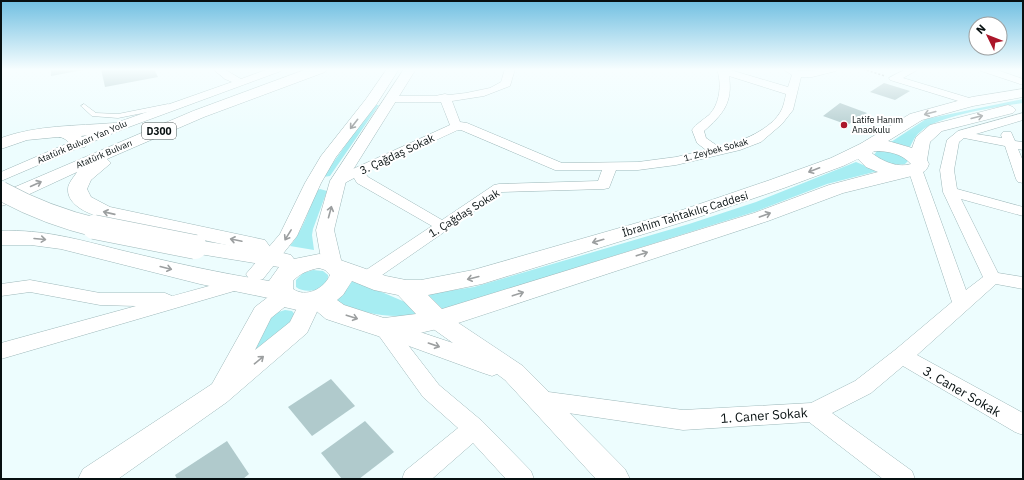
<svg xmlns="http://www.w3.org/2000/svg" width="1024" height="480" viewBox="0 0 1024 480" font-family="'IBM Plex Sans',sans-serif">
<rect width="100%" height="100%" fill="#edfdfe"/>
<g fill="#a7edf2">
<path d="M1023,99v4c-25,4 -85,12 -103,29 -5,4 -7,9 -10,15l-19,-5 35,-23z"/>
<polygon points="374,105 379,105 330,176 323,177"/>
<path d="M877,151l19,1 12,9 -3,3c-10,2 -24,-1 -31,-9z"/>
<polygon points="856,162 878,171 827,184 757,211 441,310 422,295 474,287 689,224 756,202"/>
<path d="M320,189l7,2 -14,38 -1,6 2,15 -24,-4c13,-16 19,-36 26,-55z"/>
<path d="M313,270l10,1 5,4c1,15 -22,20 -32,12v-7l7,-7z"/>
<path d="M350,280l34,13 28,12 6,9c-27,6 -58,-2 -83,-11z"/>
<polygon points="285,310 292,311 296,316 245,367 272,314"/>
</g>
<g fill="#b0cacc">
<polygon points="51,69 83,69 83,70 51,76"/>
<polygon points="101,69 154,69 158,77 105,87"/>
<polygon points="884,83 910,91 895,100 870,92"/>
<polygon points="840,103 867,113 862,116 869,118 861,123 853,121 848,125 823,116"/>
<polygon points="331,379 355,406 312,436 288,407"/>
<polygon points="365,421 394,452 359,479 342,479 321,453"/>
<polygon points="227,441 249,474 243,479 177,479 175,475"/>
</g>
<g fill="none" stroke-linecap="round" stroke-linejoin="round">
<g stroke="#9eb8ba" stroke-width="1">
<polygon id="service" points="84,104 96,113 118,114 168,104 171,106 168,108 118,118 92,116 81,106"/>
</g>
<g stroke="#9eb8ba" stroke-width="1">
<g id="minor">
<polygon points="213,69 224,69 241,79 268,69 283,69 281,71 118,131 1,181 1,172 110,125 232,82 225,79"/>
<path d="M505,69h10l-5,17 -26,10 -32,5 8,21 7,1 95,40 76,-1 38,-5 30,-7 -9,-7 -5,-13c4,-6 11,-10 17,-15 11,-11 13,-31 8,-46h10l61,18 4,-12 -9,-6h12l4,2 39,-2 -2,2 -24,6h-11l-8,33 -11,14 -21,18 -21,8 -64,15 -38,5h-22l-7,18 -5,1 -102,3 -130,90 -6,2 -6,-2 -3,-4 3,-4 72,-48 -75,-43 -3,-5 -11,6 -5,1 -5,-1 -2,-3 2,-3 117,-53 -9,-23h-49l-5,-3 5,-3h43l10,-2 4,1 17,-2 24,-5 11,-6zM729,76l57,18c-1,5 -2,10 -4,15 -10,21 -42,33 -63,38l-13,-9 -2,-7c19,-17 29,-28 25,-55zM458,130h3l94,40h47l-4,11 -99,3 -5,1 -52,35 -74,-43 -3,-4z"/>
<polygon points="906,69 919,69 903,78 976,100 977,102 972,105 968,104 890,80 889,78"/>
<polygon points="979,69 994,69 1023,79 1023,85 981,71"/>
<polygon points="1023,113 1023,120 976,134 1002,138 1001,135 1003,132 1011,132 1015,141 1023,142 1023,150 1018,149 1023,161 1023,183 1018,182 1016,179 1005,146 964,138 959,142 954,170 957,189 1023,207 1023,216 961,199 998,273 1023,277 1023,289 996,284 917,355 1023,413 1023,435 1015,432 903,366 871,393 832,413 912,471 915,479 883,479 809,422 683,430 541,409 533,407 530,400 533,393 541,391 683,410 811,403 855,381 895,350 952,302 908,169 910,166 920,166 922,169 966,290 983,277 943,192 940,170 947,140 958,131"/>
<polygon points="235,279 241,281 244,285 241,289 1,359 1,343 136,306 100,305 30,292 1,296 1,284 30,280 100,293 165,293 172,296"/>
<polygon points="384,321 391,323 439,385 482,421 531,471 534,479 506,479 473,443 432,479 402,479 405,471 458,428 423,397 377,333 374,328 377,323"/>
</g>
</g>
<g stroke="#9eb8ba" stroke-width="1">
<g id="tertiary">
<polygon points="387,69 399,69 376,105 336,157 321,183 297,236 263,279 256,281 249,279 246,274 280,234 305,183 321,156 366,99"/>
<polygon points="404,69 416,69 346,181 334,230 342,264 339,269 332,271 325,269 322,264 316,230 330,181"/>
<polygon points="284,289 292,291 295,296 292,301 271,318 255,350 290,322 303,296 311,293 319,296 322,301 307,333 227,402 118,479 78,479 83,469 212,384 255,307 276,291"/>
<polygon points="437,312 445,314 523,366 625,469 630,479 596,479 505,380 497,374 492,376 483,373 376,334 373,328 376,322 384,320 453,343 429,326 426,320 429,314"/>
</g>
</g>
<g stroke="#9eb8ba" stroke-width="1">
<g id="primary">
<path d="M1023,89v8l-50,9 -51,14 -34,21 24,7 4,-11 14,-12 78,-20 5,2 3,3 -3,3 -71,18 -12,11 -3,18 2,4c-2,6 -4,7 -9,10l-77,19 -75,28 -322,106 -35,8 -27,3 -58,-19 -12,-10 -13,2 -8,-2 -9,-2 -11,-8 -73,-15 -139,-35 -30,-4h-30v-14c42,-2 79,9 119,19 50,12 99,23 149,31l10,-14 -92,-15 -3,-5 3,-5 8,-2 88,13 8,2 3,4 25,-5 7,1 60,21 20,4h15l52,-10 209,-60 88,-30 61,-22 29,-14 50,-30 62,-17zM874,151c14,0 27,2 37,13 -13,4 -27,-2 -38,-10l-1,-1zM858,159l8,8 12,5 -49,13 -75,28 -312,96 -14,-14 54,-11 214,-66 88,-30 59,-22zM319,268l6,2 5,5c-6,14 -24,23 -37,14v-8c7,-8 16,-11 26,-13zM352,281l22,9 24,5 18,19 -32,4 -40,-13 -7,-5 6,-5z"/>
<path d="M114,123l6,2 2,3 -2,3 -39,5 7,7 -3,4c-16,4 -15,-10 -27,-10l-31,3 -26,9v-11c36,-13 75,-12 113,-15z"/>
</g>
</g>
<g stroke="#9eb8ba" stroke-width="1">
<path id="trunk" d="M307,69h20l-2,3 -121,45 -97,42 4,4 -20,17 -4,9 4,8 19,10 155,33 14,19 -3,5c-16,4 -18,-2 -27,-14l-145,-32c-13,-3 -37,-12 -36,-29 0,-6 6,-12 9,-17l-69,32 -7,2v-13l192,-82z"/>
</g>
<polyline stroke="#849192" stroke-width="1.5" stroke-dasharray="2 2" stroke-linecap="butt" points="863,69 885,76"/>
<use href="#service" fill="#fff" fill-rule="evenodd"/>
<use href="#minor" fill="#fff" fill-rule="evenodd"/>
<use href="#tertiary" fill="#fff" fill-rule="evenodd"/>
<use href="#primary" fill="#fff" fill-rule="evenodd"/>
<use href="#trunk" fill="#fff" fill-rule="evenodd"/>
<g stroke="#9eb8ba" stroke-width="20" stroke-linecap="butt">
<path id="primary-bridge-far1" d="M1,191c31,17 63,29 97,37"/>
</g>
<g stroke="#9eb8ba" stroke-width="25" stroke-linecap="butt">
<polyline id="primary-bridge" points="94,227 195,247"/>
</g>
<use href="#primary-bridge-far1" stroke="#fff" stroke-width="19"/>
<use href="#primary-bridge" stroke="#fff" stroke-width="24"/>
</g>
<defs><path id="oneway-shaft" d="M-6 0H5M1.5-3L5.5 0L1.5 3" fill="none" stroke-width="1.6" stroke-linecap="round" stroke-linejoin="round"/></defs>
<g stroke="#9c9fa0">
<use href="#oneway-shaft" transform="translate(930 113) rotate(165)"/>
<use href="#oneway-shaft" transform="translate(977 117) rotate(-14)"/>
<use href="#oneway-shaft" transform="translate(354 124) rotate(128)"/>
<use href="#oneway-shaft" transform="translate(814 170) rotate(159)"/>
<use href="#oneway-shaft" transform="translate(36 184) rotate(-24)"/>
<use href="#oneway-shaft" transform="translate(330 212) rotate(-75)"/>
<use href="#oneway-shaft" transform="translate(109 213) rotate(-167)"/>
<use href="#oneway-shaft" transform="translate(765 215) rotate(-20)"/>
<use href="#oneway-shaft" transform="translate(288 235) rotate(122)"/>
<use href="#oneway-shaft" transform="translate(40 239) rotate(5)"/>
<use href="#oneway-shaft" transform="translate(236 240) rotate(-168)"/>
<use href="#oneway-shaft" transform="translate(598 241) rotate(164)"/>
<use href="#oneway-shaft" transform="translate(642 254) rotate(-18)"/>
<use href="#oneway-shaft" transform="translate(166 268) rotate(14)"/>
<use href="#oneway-shaft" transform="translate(473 278) rotate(166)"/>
<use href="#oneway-shaft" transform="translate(518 294) rotate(-18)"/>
<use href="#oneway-shaft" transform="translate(352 317) rotate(18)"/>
<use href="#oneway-shaft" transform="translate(434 345) rotate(19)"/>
<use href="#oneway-shaft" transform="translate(259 360) rotate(-40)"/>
</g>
<linearGradient id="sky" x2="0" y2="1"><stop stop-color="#70bfe1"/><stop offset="0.51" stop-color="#f7feff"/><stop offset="1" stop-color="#f7feff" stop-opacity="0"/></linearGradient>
<rect width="1024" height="136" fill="url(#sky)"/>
<circle fill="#ab162a" stroke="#fff" stroke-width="1.5" cx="844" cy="125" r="4"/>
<g text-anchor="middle" stroke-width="4" stroke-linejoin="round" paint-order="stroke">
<g font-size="9" fill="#071011" stroke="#fff" text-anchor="start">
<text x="852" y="123">Latife Hanım<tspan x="852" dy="10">Anaokulu</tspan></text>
</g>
<g font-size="9" fill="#071011" stroke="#fff">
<text transform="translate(82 142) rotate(-23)" y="3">Atatürk Bulvarı Yan Yolu</text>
<text transform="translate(716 150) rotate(-15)" y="3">1. Zeybek Sokak</text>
<text transform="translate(104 154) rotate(-23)" y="3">Atatürk Bulvarı</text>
</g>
<rect fill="#fff" stroke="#515858" stroke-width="1" x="142" y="123" width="34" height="16" rx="3"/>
<g font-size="10" font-weight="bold" fill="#071011">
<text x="159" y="135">D300</text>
</g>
<g font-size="11" fill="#071011" stroke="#fff">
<text transform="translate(397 154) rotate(-25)" y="4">3. Çağdaş Sokak</text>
<text transform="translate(464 213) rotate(-32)" y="4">1. Çağdaş Sokak</text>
<text transform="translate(685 214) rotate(-17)" y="4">İbrahim Tahtakılıç Caddesi</text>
</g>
<g font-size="13" fill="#071011" stroke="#fff">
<text transform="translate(962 391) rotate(30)" y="5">3. Caner Sokak</text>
<text transform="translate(764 415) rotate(-4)" y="5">1. Caner Sokak</text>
</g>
</g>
<rect width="1024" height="480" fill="none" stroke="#071011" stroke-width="4"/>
<g transform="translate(988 36) rotate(313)"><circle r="19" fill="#ffffff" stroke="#9c9fa0"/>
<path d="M0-3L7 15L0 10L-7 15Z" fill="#ab162a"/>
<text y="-6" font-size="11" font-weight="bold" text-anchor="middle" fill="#071011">N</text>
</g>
</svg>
